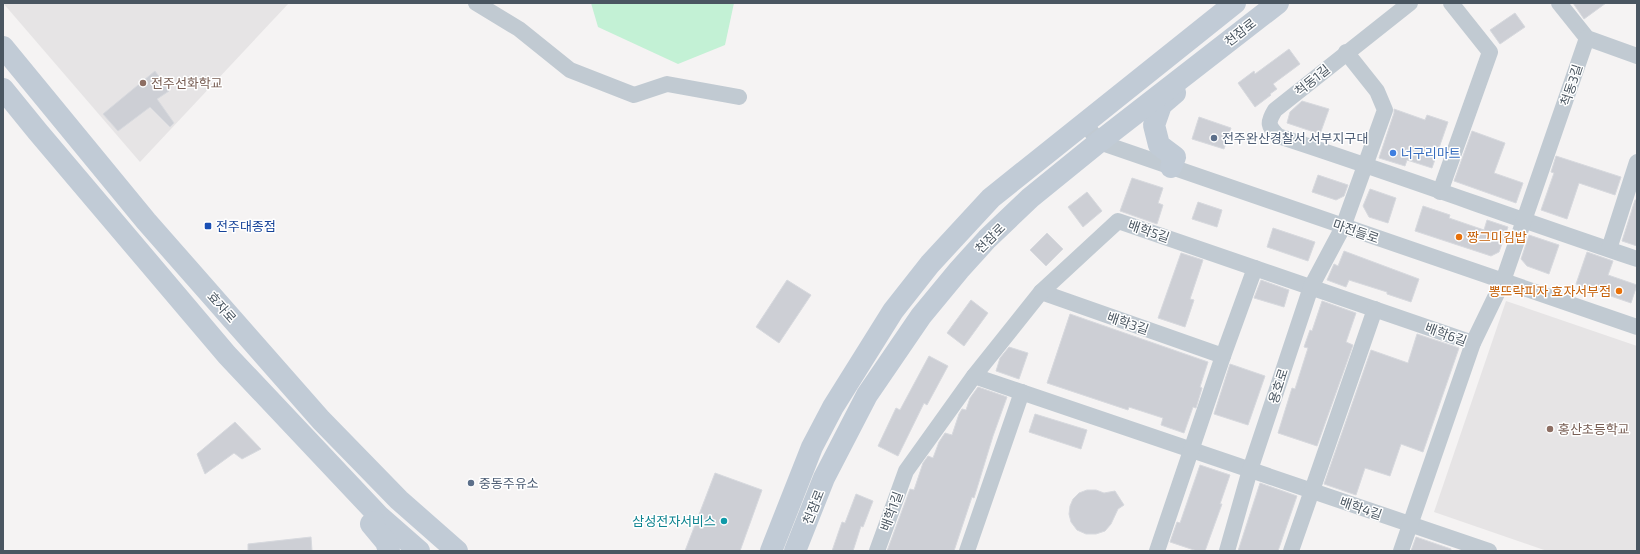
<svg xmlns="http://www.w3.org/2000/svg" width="1640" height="554" viewBox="0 0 1640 554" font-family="'Exo 2','Noto Sans KR',sans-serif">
<rect width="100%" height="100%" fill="#f5f3f3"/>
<g fill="#e6e4e5">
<polygon points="3,3 289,3 140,162"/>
<polygon points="1506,301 1637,346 1637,551 1547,551 1434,512"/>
</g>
<polygon fill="#c3f1d5" points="591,3 734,3 725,45 678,64 598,27"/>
<g fill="#cdcfd5" stroke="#d7d9de">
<polygon points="1573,3 1606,3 1584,19"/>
<polygon points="1515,13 1525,27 1500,44 1490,30"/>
<polygon points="1289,49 1300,64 1273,84 1277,89 1270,94 1271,95 1255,107 1238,83 1254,71 1255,74"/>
<polygon points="155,71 169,91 157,99 174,123 170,127 150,107 118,131 103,114"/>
<polygon points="1302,101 1329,109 1320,134 1287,123 1290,112"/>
<polygon points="1394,109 1425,120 1427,115 1448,122 1432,168 1407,160 1405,166 1379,158 1394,113"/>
<polygon points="1199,117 1231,128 1224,149 1192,139"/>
<polygon points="1472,131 1505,143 1494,173 1523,183 1516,203 1454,181"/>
<polygon points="1556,156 1621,177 1615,195 1579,183 1567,219 1541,210 1554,173 1551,172"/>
<polygon points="1318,175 1348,185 1344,196 1336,200 1312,192"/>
<polygon points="1132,178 1163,188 1158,203 1163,205 1157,224 1120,211"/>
<polygon points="1370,189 1396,198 1388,223 1369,217 1363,206"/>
<polygon points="1087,192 1102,211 1083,227 1068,207"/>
<polygon points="1635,200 1637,200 1637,246 1622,241"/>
<polygon points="1198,202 1222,210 1217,227 1192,219"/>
<polygon points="1423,206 1450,215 1449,218 1484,230 1487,220 1508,227 1499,252 1491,256 1415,231"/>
<polygon points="1273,228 1315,242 1308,261 1267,247"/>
<polygon points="1047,233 1063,249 1046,266 1030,250"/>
<polygon points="1529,235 1559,245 1549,274 1527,266 1521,259"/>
<polygon points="1344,251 1419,279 1411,302 1387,294 1387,292 1349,280 1346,287 1327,280 1334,264 1338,266"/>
<polygon points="1587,252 1613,261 1608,275 1637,285 1631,303 1576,284"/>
<polygon points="1181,253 1203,260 1190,299 1194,300 1185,327 1158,318"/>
<polygon points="787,280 811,295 779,343 756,327"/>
<polygon points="1261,280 1289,290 1284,307 1254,298"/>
<polygon points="971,300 988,313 964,346 947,333"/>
<polygon points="1322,301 1356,313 1346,342 1353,345 1317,446 1278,433 1292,388 1295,389 1308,348 1304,347 1310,330 1312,331"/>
<polygon points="1070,314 1208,362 1200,387 1202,388 1196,408 1193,407 1184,433 1161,425 1163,418 1129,407 1128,410 1047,383"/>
<polygon points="1417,334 1459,348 1423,452 1401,444 1390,476 1365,468 1356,495 1324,484 1371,350 1408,363"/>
<polygon points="1009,347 1028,353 1019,379 996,371 1000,358"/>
<polygon points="929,356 948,366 927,405 924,403 898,456 878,446 896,408 900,410"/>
<polygon points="1230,364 1265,376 1248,425 1214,414"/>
<polygon points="978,387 1007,397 993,436 974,498 972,497 954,551 887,551 910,489 914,490 923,463 928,456 933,458 939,442 945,433 952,435 959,414 962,409 966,410 970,398"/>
<polygon points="1035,414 1087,430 1081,449 1029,432"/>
<polygon points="235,422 261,449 242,459 234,453 205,474 197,454"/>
<polygon points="1200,465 1230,475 1220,504 1222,504 1205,551 1197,551 1170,542 1177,522 1180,523"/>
<polygon points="715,473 762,490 740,551 685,551"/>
<polygon points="1260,483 1297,496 1278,551 1238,551"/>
<polygon points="1087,490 1096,490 1104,493 1115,491 1124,505 1118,509 1111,524 1105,531 1096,534 1086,534 1077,530 1071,522 1069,514 1070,506 1073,499 1079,493"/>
<polygon points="856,494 873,501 863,527 861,526 853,551 832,551 842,522 845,523"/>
<polygon points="311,537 312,551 248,551 248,544"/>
<polygon points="1416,537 1451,549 1451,551 1411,551"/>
</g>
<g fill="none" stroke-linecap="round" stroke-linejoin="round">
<g stroke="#c1cad2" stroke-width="16">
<polyline points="476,3 519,29 570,70 634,95 667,84 739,97"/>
<path d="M1410,3l-135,107c-8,13 -7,16 3,26 120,39 239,83 359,123"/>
<polyline points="1559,3 1587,38 1637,56"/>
<polyline points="1084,122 1099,142 1637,327"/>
<polyline points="1440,192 1490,52 1451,3"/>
<polyline points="1609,249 1637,162"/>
<polyline points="1041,292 1223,356"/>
<polyline points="974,376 1489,551"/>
<polyline points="877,551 906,471 974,376 1041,292 1118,221 1473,343"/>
<polyline points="967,551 1022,392"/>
<polyline points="1157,551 1223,356 1255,268"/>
<polyline points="1227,551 1250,470 1311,287 1343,227 1385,110 1377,91 1346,52"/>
<polyline points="1291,551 1375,309"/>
<polyline points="1401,551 1473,343 1503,281 1587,38"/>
</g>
<g stroke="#c1cbd6" stroke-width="22">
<polyline points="3,47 146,221 321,420 399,500 457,551"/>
<polyline points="3,89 38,132 227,355 379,516 419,551"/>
<polyline points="1171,167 1175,157 1159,145 1154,125 1161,105 1175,93"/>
<polyline points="374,522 371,524 386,542 389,551"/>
<polyline points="771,551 812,447 833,407 893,311 930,264 991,198 1235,3"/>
<polyline points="795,551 824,478 867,395 921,316 959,270 987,239 1030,198 1099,142 1278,3"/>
</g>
</g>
<g fill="#8d6e63" stroke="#fff" stroke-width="1.5">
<circle cx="143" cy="83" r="4"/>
<circle cx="1550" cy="429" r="4"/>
</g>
<g fill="#5c6f8a" stroke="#fff" stroke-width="1.5">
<circle cx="1214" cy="138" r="4"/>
<circle cx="471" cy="483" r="4"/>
</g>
<circle fill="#3f7fe0" stroke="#fff" stroke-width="1.5" cx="1393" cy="153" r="4"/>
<rect fill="#1a4fb4" stroke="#fff" stroke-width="1.5" x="204" y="222" width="8" height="8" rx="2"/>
<g fill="#e8710a" stroke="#fff" stroke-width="1.5">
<circle cx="1459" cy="237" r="4"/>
<circle cx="1619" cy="291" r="4"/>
</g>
<circle fill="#0f9aa8" stroke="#fff" stroke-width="1.5" cx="724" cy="521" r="4"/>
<g text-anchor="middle" stroke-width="3" stroke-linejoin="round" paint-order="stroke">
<g font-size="13" fill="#4a5661" stroke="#fff">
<text transform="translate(1240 32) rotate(-38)" y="5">천잠로</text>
<text transform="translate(1312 80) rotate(-39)" y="5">척동1길</text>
<text transform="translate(1571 85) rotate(-72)" y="5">척동3길</text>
<text transform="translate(1149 231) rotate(19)" y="5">배학5길</text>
<text transform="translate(1356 231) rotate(19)" y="5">마전들로</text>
<text transform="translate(990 238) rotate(-45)" y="5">천잠로</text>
<text transform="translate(222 307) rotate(49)" y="5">효자로</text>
<text transform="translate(1128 323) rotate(19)" y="5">배학3길</text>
<text transform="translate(1446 334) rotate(20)" y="5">배학6길</text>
<text transform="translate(1278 386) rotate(-72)" y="5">용호로</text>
<text transform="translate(813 507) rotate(-68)" y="5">천잠로</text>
<text transform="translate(1361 508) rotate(19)" y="5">배학4길</text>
<text transform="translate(891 511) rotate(-70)" y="5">배학1길</text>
</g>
<g font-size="13" fill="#785e54" stroke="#fff" text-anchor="start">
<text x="151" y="88">전주선화학교</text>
<text x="1558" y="434">홍산초등학교</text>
</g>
<g font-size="13" fill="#4e5e75" stroke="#fff" text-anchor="start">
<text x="1222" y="143">전주완산경찰서 서부지구대</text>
<text x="479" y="488">중동주유소</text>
</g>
<g font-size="13" fill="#366cbe" stroke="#fff" text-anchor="start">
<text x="1401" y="158">너구리마트</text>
</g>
<g font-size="13" fill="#164399" stroke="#fff" text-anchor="start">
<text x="216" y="231">전주대종점</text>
</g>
<g font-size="13" fill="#c56008" stroke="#fff" text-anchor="start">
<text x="1467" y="242">짱그미김밥</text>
<text x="1611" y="296" text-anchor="end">뽕뜨락피자 효자서부점</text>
</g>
<g font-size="13" fill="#0d838f" stroke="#fff" text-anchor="end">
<text x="716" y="526">삼성전자서비스</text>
</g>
</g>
<rect width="1640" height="554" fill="none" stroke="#4a5661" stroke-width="8"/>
</svg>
